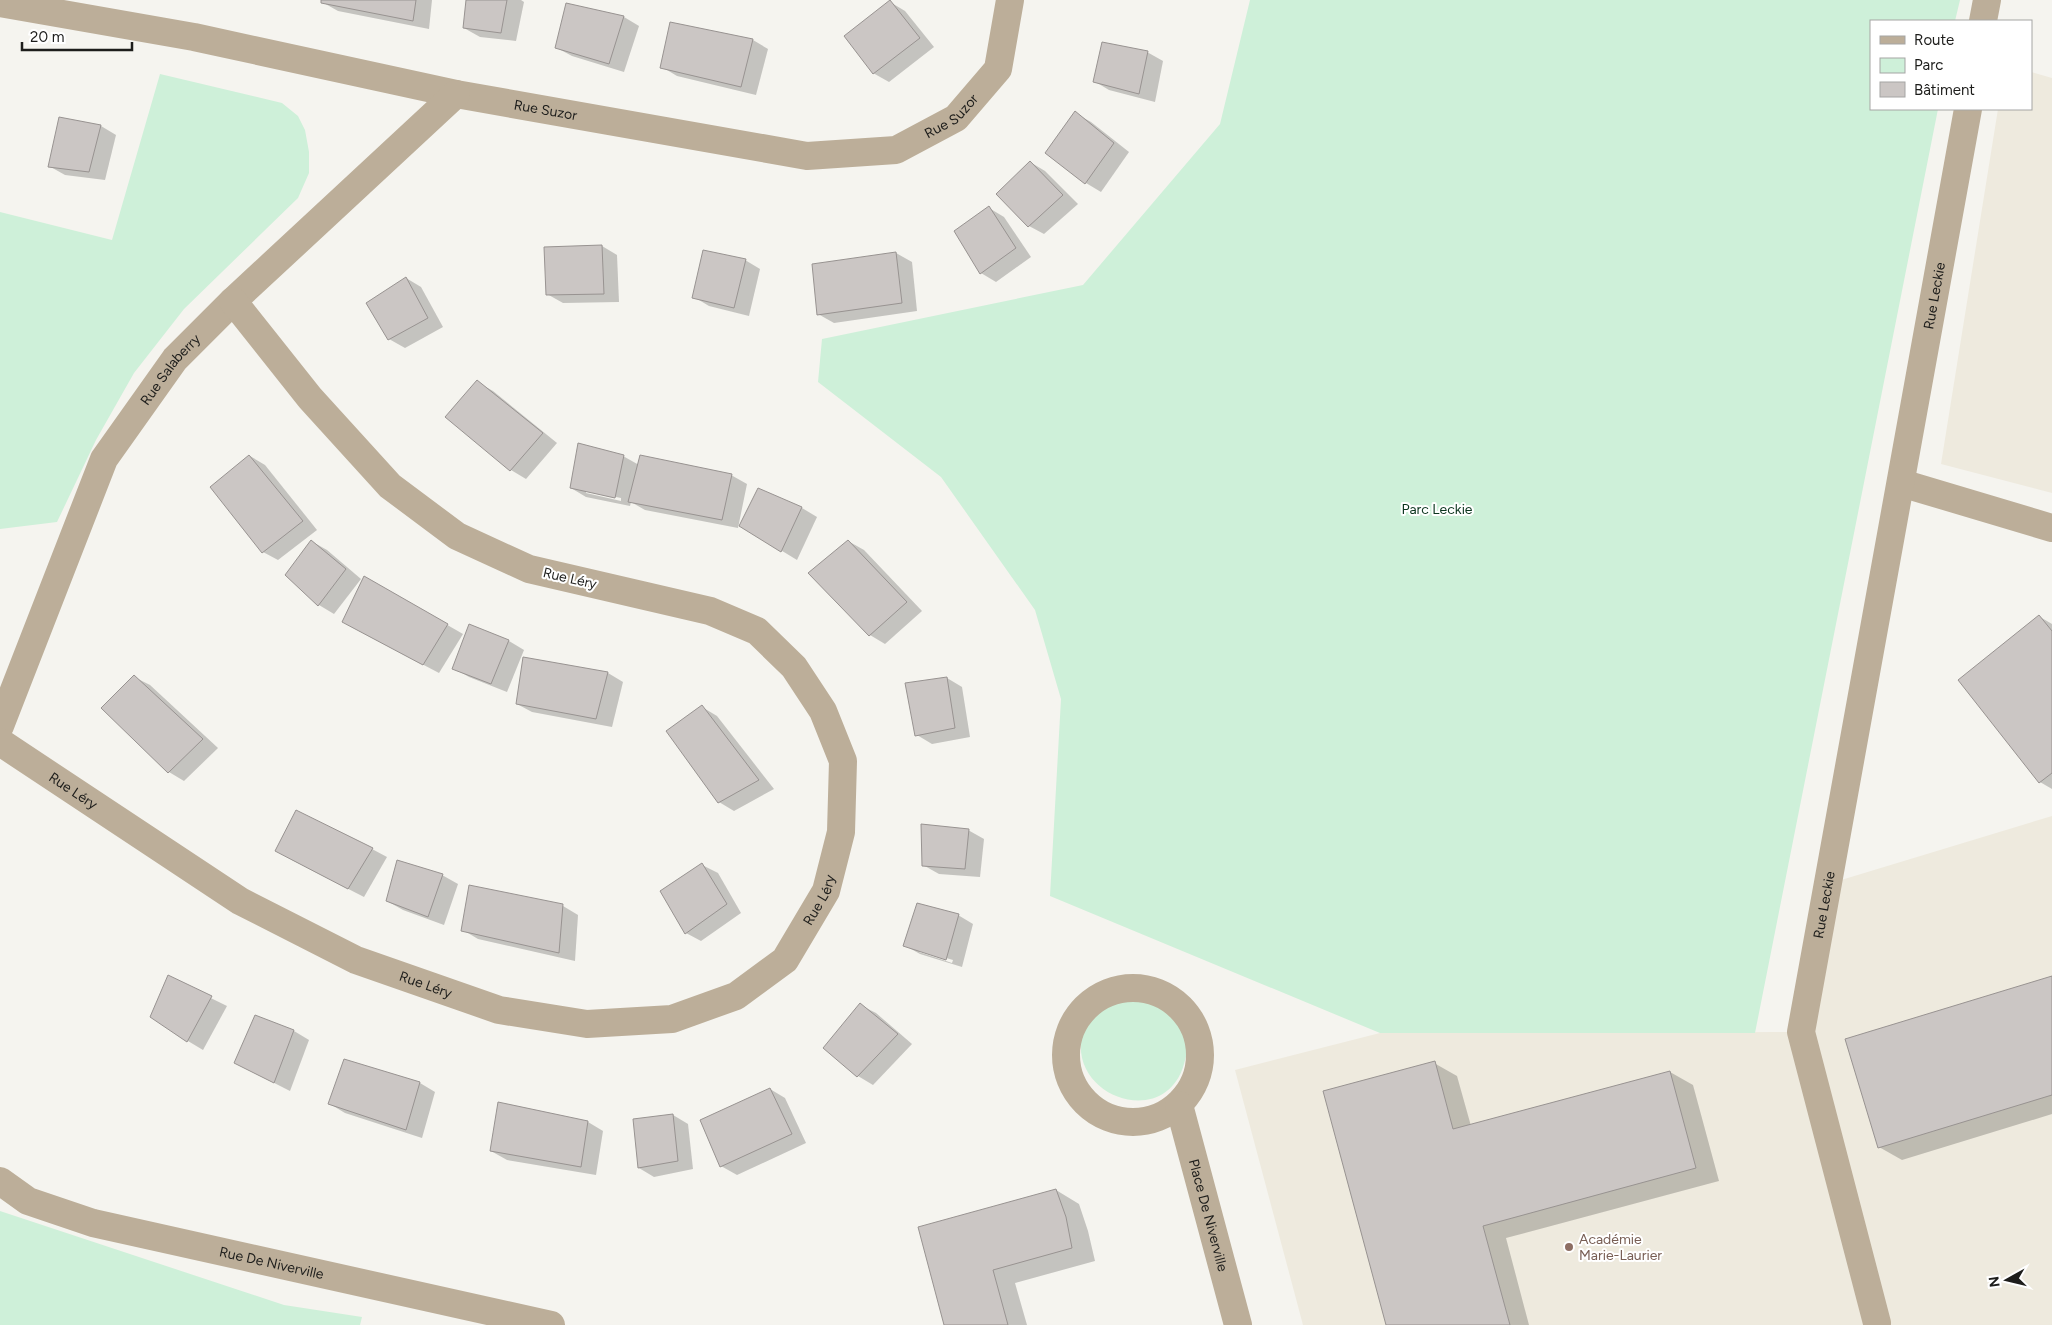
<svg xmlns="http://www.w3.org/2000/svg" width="2052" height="1325" viewBox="0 0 2052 1325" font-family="Figtree,sans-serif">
<rect width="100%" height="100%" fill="#f5f4ef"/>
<g fill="#eeeade">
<polygon points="2031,72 2052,78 2052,493 1941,464 1998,109 2031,109"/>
<polygon points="2052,816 2052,1325 1303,1325 1235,1070 1380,1033 1800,1032 1828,884"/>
</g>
<g fill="#cef0d9">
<polygon points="1250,0 1960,0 1955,21 1871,21 1871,109 1938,109 1755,1033 1380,1033 1050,896 1061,699 1035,610 941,477 818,382 822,339 1083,285 1220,124"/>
<polygon points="160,74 282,103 298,116 305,130 309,152 309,173 298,198 184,309 134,373 96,440 57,522 0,529 0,212 112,240"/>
<path d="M1112,995c15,0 41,-4 52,8 5,5 9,12 14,18 11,16 11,26 6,43 -20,71 -128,28 -98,-41 4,-10 19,-20 26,-28z"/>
<polygon points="0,1211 284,1305 362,1317 360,1325 0,1325"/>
</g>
<g fill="#0003" fill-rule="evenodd">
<polygon points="323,0 432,0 429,29 338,11 322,2"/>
<polygon points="467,0 521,0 524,2 516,41 480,37 464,28"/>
<polygon points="890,2 905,11 934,47 889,82 873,73"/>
<polygon points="567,4 624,17 639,26 624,72 572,56 557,48"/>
<polygon points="753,40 768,49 756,95 677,76 662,67"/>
<polygon points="1147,52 1163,61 1155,102 1109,90 1094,81"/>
<polygon points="1075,113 1091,122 1129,152 1101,192 1086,183 1047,152"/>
<polygon points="60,118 101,126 116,135 105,180 65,175 49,166"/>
<polygon points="1030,162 1045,171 1078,204 1044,234 1029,226"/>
<polygon points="989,208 1004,217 1031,257 996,282 981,273"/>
<polygon points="602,246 617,255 619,302 563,303 547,294"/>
<polygon points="896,253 912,262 917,311 834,323 818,314 813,265"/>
<polygon points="745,260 760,269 749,316 709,306 694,297"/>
<polygon points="406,278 421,287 443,327 405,348 389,339"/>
<polygon points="477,382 493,391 557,443 526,479 511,470 447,417"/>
<polygon points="250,456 265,465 317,530 278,560 263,552"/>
<path d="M623,456l16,9 92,10 16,9 -9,44 -93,-18 -14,-8 -1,4 -44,-9 -15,-9zM586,491l35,7v3l-35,-8z"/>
<polygon points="802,508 817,517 797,560 741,526"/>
<polygon points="311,541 327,550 361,579 334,614 319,605 287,575"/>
<polygon points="848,541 864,550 922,611 885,644 870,635 810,573"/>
<polygon points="364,577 463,634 439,673 359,631"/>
<polygon points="2040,617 2052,624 2052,789 2040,782"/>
<polygon points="509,641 524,650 507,692 469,677 454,668"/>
<polygon points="524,659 608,673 623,682 612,727 532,712 517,704"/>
<polygon points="134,677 150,685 218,748 184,781 169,772 103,708"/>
<polygon points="947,678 962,687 970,737 932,744 917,735"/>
<polygon points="702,707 717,716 774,789 734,811 719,802"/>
<polygon points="968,830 984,839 980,877 939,874 923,865"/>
<polygon points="372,849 387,857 364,897 292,860"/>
<polygon points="702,865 718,873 741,913 701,941 686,933"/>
<polygon points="442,875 458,884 444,925 403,910 387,901"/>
<polygon points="563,906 578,915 575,961 478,939 463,930"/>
<path d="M958,915l15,9 -11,43 -42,-13 -16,-9zM919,950l34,10 -1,3 -33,-11z"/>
<polygon points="168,977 227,1006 203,1050 188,1041"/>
<polygon points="2052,978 2052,1114 1902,1160 1879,1147"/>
<polygon points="860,1005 876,1013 912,1044 873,1085 858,1076"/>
<polygon points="256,1016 294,1031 309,1040 290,1091 235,1063"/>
<polygon points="1434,1063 1457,1076 1471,1126 1670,1072 1693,1085 1719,1181 1506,1238 1529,1325 1387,1325"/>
<polygon points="420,1083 435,1092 422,1138 345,1113 330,1104"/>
<polygon points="770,1089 785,1098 806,1143 737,1175 721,1166"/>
<polygon points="499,1103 588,1122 603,1131 596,1175 507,1160 491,1151"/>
<polygon points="673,1115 688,1124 693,1169 654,1177 639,1168"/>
<polygon points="1056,1190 1079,1204 1088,1231 1095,1261 1015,1283 1027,1325 945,1325"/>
</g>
<g fill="#cbc6c4" stroke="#989391">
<polygon points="321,0 416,0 413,21 321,3"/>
<polygon points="466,0 507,0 501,33 463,28"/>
<polygon points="890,0 920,38 873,74 844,36"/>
<polygon points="566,3 624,16 609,64 555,48"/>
<polygon points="670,22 753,39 741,87 660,68"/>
<polygon points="1102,42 1148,51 1139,94 1093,82"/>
<polygon points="1075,111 1114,143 1085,184 1045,153"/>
<polygon points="59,117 101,125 89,172 48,167"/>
<polygon points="1030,161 1063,195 1028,227 996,194"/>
<polygon points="989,206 1016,248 980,274 954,231"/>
<polygon points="602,245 604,294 546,295 544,247"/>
<polygon points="703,250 746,259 734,308 692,298"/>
<polygon points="896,252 902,303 817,315 812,264"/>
<polygon points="406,277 428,318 388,340 366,303"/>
<polygon points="477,380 543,433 510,471 445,417"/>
<polygon points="578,443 624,455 615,498 570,488"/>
<polygon points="249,455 303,521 262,553 210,487"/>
<polygon points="640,455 732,474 722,520 628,502"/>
<polygon points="758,488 802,507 781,552 739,526"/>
<polygon points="311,540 346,569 318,606 285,575"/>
<polygon points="848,540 907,602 869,636 808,573"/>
<polygon points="364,576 448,624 423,665 342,622"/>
<polygon points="2039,615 2052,631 2052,773 2039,783 1958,680"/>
<polygon points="469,624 509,640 491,684 452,669"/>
<polygon points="523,657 608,672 596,719 516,704"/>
<polygon points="134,675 203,739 168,773 101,708"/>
<polygon points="947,677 955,728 915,736 905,683"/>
<polygon points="702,705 759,780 718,803 666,731"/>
<polygon points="296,810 373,848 348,889 275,851"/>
<polygon points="921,824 969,829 965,869 922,866"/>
<polygon points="397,860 443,874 428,917 386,901"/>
<polygon points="702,863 727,904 685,934 660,891"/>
<polygon points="469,885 563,904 559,953 461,931"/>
<polygon points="917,903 959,914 946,960 903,946"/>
<polygon points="168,975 212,996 187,1042 150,1017"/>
<polygon points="2052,976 2052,1095 1878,1148 1845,1039"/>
<polygon points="860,1003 898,1034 857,1077 823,1048"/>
<polygon points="255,1015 294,1030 274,1083 234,1063"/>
<polygon points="344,1059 420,1082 406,1130 328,1104"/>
<polygon points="1435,1061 1453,1129 1670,1071 1696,1168 1483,1226 1510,1325 1386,1325 1323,1091"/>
<polygon points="770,1088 792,1134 720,1167 700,1120"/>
<polygon points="498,1102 588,1121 581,1167 490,1151"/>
<polygon points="673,1114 678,1161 638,1168 633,1119"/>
<polygon points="1056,1189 1066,1217 1072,1248 993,1270 1008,1325 944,1325 918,1227"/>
</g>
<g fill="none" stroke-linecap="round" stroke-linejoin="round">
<g stroke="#bcae99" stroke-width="28">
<path id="s1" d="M0,3l194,34 262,57 351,62 89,-6 60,-32 42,-49 12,-69"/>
<polyline points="1983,21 1987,0"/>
<polyline points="1901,483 2052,528"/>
<path id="s2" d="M0,726l104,-267 71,-100 58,-58 223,-207"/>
<path id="s3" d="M0,742l240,159 116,59 143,50 88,14 85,-5 64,-23 49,-36 41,-69 15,-59 2,-71 -20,-50 -29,-44 -37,-36 -47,-20 -181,-42 -72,-33 -67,-50 -80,-88 -77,-97"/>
<circle cx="1133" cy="1055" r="67"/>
<path id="s4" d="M1179,1105l59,220"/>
<path id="s5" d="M0,1181l28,20 65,22 458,102"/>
<path id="s6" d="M1877,1323l-76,-291 167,-923"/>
</g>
</g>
<circle fill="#8d6e63" stroke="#fff" stroke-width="2" cx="1569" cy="1247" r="5"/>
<g text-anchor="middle" stroke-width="4" stroke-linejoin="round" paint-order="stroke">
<g font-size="14" fill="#1d1d1b" stroke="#fff">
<text dy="5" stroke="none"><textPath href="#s1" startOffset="556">Rue Suzor</textPath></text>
<text dy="5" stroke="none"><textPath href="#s1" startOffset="976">Rue Suzor</textPath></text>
<text dy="5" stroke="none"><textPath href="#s6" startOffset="1049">Rue Leckie</textPath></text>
<text dy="5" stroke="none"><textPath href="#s2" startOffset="398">Rue Salaberry</textPath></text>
<text transform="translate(570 578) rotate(13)" y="5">Rue Léry</text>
<text dy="5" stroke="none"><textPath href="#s3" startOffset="88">Rue Léry</textPath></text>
<text dy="5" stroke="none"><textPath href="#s3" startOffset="942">Rue Léry</textPath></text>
<text dy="5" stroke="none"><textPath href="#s6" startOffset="430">Rue Leckie</textPath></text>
<text dy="5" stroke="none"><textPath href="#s3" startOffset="492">Rue Léry</textPath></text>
<text dy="5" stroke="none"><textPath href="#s4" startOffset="114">Place De Niverville</textPath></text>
<text dy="5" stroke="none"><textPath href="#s5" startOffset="286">Rue De Niverville</textPath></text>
</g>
<g font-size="14" fill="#0b351e" stroke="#fff">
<text x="1437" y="514">Parc Leckie</text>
</g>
<g font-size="14" fill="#785e54" stroke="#fff" text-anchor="start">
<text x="1579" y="1244">Académie<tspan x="1579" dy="16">Marie-Laurier</tspan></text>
</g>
</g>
<rect x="1870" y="20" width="162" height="90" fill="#ffffff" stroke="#a5a5a4"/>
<rect x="1880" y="36" width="25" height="8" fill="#bcae99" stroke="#a5a5a4"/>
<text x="1914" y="45" font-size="15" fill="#1d1d1b">Route</text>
<rect x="1880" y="58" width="25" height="15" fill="#cef0d9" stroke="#a5a5a4"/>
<text x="1914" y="70" font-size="15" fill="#1d1d1b">Parc</text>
<rect x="1880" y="82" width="25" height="15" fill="#cbc6c4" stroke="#a5a5a4"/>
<text x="1914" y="95" font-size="15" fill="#1d1d1b">Bâtiment</text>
<g transform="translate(2007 1280) rotate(262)" stroke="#ffffff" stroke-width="4" paint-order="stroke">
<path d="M0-4L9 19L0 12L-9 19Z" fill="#1d1d1b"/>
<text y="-8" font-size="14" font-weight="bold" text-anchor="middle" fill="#1d1d1b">N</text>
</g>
<path d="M22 42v8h110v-8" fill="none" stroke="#1d1d1b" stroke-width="2.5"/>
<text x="30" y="42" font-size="15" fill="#1d1d1b" stroke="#ffffff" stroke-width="4" paint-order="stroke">20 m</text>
</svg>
